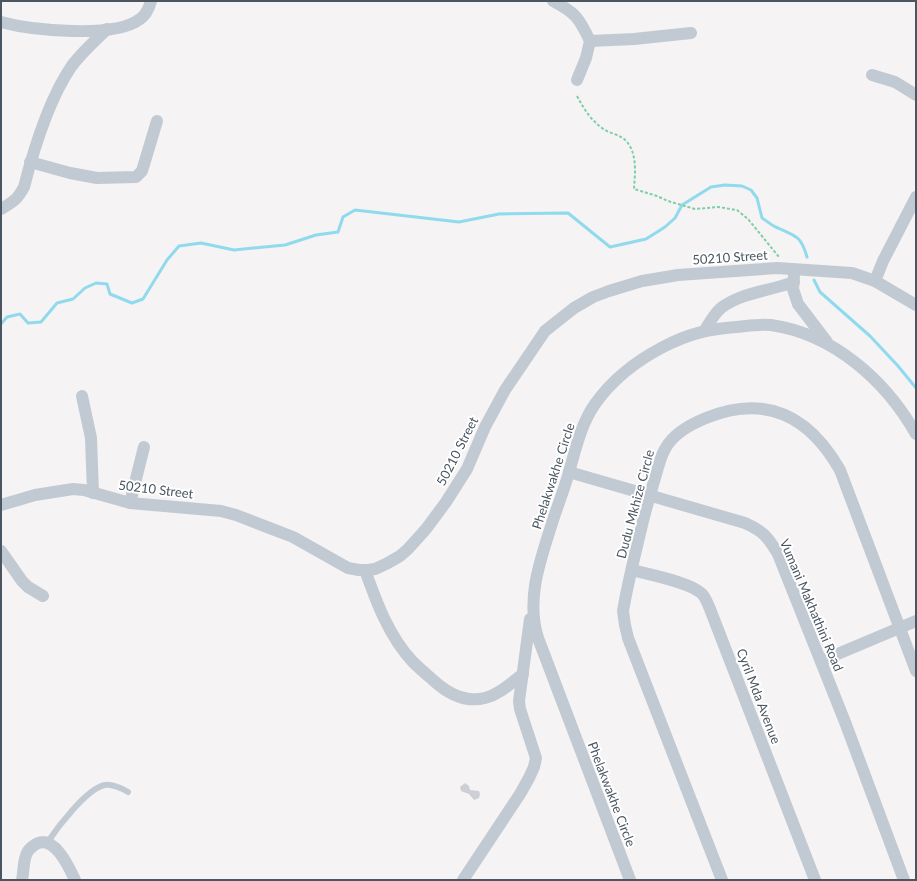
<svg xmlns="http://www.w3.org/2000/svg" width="917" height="881" viewBox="0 0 917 881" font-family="Lato,sans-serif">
<rect width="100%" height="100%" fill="#f5f3f3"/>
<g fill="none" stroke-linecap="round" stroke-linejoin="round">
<g stroke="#90daee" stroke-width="3">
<polyline points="814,280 820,292 870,336 898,366 916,388"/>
<path d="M1,324l6,-7 13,-3 8,9 13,-1 16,-19 16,-4 12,-11 11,-5 11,1 3,10 22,9 11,-4 24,-39 12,-14 22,-3 33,7 51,-5 31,-10 22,-3 5,-15 12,-7 104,12 40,-8 69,-1 42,34 36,-8 19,-12 10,-9 7,-13 29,-18 14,-2 17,1 9,4 6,8 5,20c5,3 10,8 16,10 18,8 23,8 29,29"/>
</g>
</g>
<polygon fill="#cdcfd5" points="465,783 469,786 470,790 479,791 480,794 479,798 474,800 469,794 461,791 460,787"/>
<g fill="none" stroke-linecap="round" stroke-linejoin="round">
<path stroke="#7ad0a6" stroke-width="2" stroke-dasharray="3 2" stroke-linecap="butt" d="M577,96c7,13 13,23 25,32 6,5 16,6 22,11 14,12 11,34 10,50l23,7 11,5 27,8 23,-2 19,3 11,9 31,38"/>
<path stroke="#c1cad2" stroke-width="6" d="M47,843c10,-15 40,-55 58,-58 8,-1 16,3 23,7"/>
<g stroke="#c1cad2" stroke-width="12">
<path d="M553,1c23,12 26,17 37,40l44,-2 57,-6"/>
<path d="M1,22c30,8 113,17 139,-3 6,-4 9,-11 11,-18"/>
<polyline points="872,75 895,82 916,95"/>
<polyline points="577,80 586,58 590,41"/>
<polyline points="30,162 70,173 97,178 136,177 142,171 157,121"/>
<path d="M1,209c12,-7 16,-9 23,-22 10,-39 24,-86 47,-120 10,-14 24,-26 36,-38"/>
<polyline points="794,275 793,289 798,304 827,342"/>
<polyline points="875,281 883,261 916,197"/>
<path d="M705,330c5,-8 9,-16 16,-22 21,-16 49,-17 73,-26"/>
<polyline points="82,396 91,438 93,493"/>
<path d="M569,472l176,51c18,8 23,14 33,31l67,168 59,158"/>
<polyline points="130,503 144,447"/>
<polyline points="1,505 35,495 73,489 84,490 130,503 221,511 236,515 293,537 348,568 359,570 368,570 375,569 386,564 400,556 408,549 426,529 446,502 467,469 485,427 505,390 545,331 574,308 593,297 609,291 642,281 678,275 777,268 852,273 875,281 916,305"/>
<polyline points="1,551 22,581 28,587 43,596"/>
<path d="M365,570c11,31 24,67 48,92 6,6 13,12 20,18 14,13 32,23 52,18 15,-4 26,-15 38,-24"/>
<path d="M632,570c16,4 62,13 71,25 3,4 5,9 7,14l105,271"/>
<polyline points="821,661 916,621"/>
<path d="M22,880c2,-9 1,-20 5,-27 2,-5 5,-6 9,-9 18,-10 33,23 39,36"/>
<polyline points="463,880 520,794 529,778 534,767 536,758 520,709 519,701 530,619"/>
<path d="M630,880l-92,-242c-13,-41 4,-82 16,-121 5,-15 11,-30 15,-45 7,-24 12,-48 26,-68 17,-24 43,-44 68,-57 25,-13 45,-18 73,-20 11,-1 24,-3 35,-2 63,9 115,56 145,109"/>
<path d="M722,880l-94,-242 -3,-13 -2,-14c5,-30 13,-60 20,-90 4,-16 9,-33 14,-50 2,-7 4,-15 8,-22 8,-15 26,-25 41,-31 60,-24 103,-2 134,52l76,201"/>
</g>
</g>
<g text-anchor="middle" stroke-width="4" stroke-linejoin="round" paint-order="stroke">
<g font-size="13" fill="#4a5661" stroke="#fff">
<text transform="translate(730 257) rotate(-4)" y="5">50210 Street</text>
<text transform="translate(457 451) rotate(-63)" y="5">50210 Street</text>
<text transform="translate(553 476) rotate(-72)" y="5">Phelakwakhe Circle</text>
<text transform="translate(156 489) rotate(7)" y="5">50210 Street</text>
<text transform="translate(635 504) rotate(-75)" y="5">Dudu Mkhize Circle</text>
<text transform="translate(812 605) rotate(67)" y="5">Vumani Makhathini Road</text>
<text transform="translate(759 696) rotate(69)" y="5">Cyril Mda Avenue</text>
<text transform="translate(612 794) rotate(69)" y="5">Phelakwakhe Circle</text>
</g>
</g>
<rect width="917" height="881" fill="none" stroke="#4a5661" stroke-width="4"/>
</svg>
